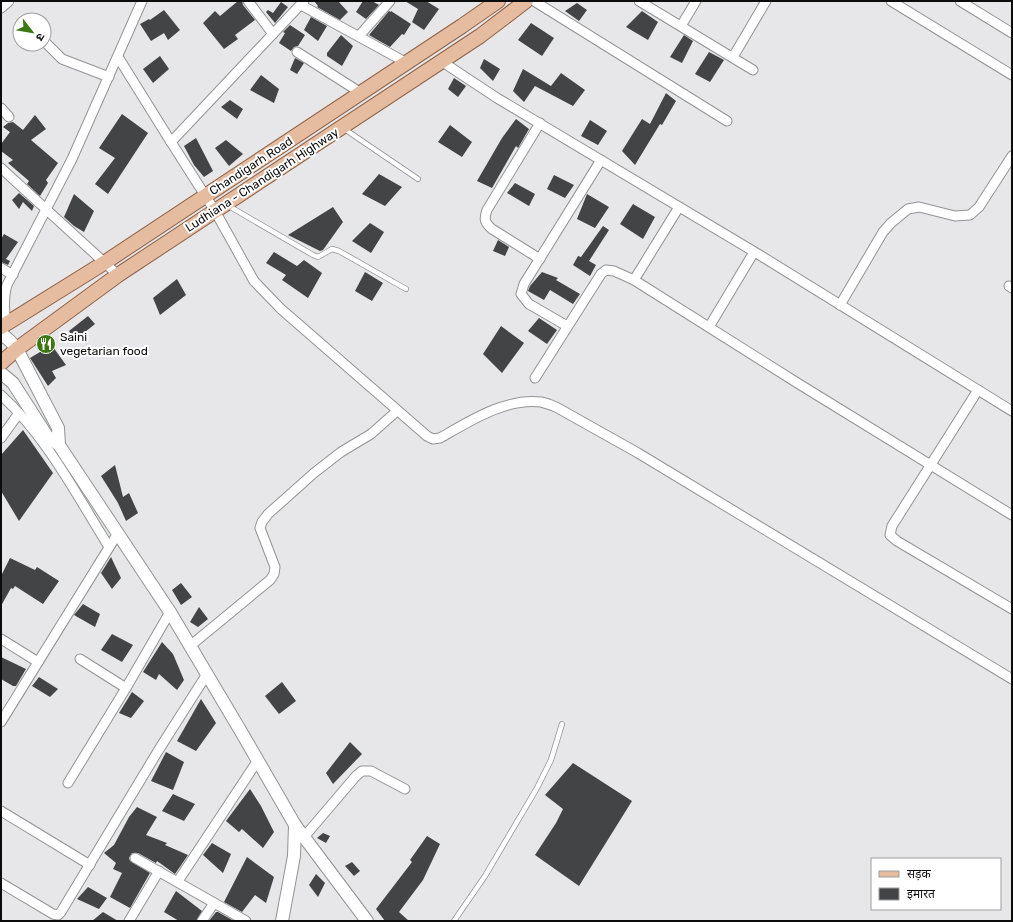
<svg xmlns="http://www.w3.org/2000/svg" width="1013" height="922" viewBox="0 0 1013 922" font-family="Rubik,'Noto Sans Devanagari',sans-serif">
<rect width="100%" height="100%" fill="#e7e7e9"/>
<g fill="#434445">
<polygon points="238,1 242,1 243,5 255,20 235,35 238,39 224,49 203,23 215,11 220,16"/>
<polygon points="314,1 338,1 348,12 340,20 317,7 318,6"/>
<polygon points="363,1 372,1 379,5 366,19 356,12"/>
<polygon points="405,1 426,1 439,9 424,30 412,22 418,9"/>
<polygon points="281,2 288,7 275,23 266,12 268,10 273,13"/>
<polygon points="577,3 587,10 579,21 565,11"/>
<polygon points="164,10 180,30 168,40 164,33 151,41 140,24 149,19 150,20"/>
<polygon points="389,11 391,12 391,11 411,24 404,35 402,34 390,47 369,35"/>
<polygon points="642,11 658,22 648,40 626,27"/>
<polygon points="311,17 327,26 318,41 304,30"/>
<polygon points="531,23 554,38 542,56 518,40"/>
<polygon points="290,25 305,35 298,46 294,47 291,51 279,43 285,33 283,32"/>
<polygon points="341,35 353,46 342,66 327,56 327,53"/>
<polygon points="684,35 693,41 682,63 670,57"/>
<polygon points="709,52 724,60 710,82 695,74"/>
<polygon points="160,56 169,69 153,83 143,69"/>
<polygon points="295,58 304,63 297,74 290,70"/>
<polygon points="484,59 500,69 493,81 480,68"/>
<polygon points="523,69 551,86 561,73 585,90 573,106 535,86 524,102 513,91"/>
<polygon points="261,75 279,89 274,103 250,90"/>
<polygon points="454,78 466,86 458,97 448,89"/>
<polygon points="666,93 676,101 662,125 660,124 635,165 622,151 642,119 650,124"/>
<polygon points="230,100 243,109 237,119 221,107"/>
<polygon points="122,114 148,133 108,194 95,184 115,158 99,148"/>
<polygon points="35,115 46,129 31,140 58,163 46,180 48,183 40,196 27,184 29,181 8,163 13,160 1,151 1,144 10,132 3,127 8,123 13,122 23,130"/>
<polygon points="516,119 529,129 518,148 516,146 492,188 477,181 502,138"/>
<polygon points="590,120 607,131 598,145 581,136"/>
<polygon points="450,125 472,142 462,157 438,142"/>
<polygon points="196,138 213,171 204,177 194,165 184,146"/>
<polygon points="226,140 243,154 229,166 215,148"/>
<polygon points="379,174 402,187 385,206 362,194"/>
<polygon points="554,175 574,185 565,198 547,189"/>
<polygon points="515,183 535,194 529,206 507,193"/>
<polygon points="19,193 34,206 32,211 23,202 19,209 12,200"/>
<polygon points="74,194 94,211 84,232 74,226 64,217"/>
<polygon points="587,194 609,207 595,228 577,219"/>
<polygon points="633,204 655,217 643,239 620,224"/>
<polygon points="333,207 343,222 323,250 320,251 288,235"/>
<polygon points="370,223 384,232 371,253 352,241"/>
<polygon points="603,226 609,230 589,261 596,265 590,276 573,265 578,256 581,257"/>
<polygon points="4,234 18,242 6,259 10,261 8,265 1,262 1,239"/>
<polygon points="498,240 509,247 505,256 493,251"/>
<polygon points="274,252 297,266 304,260 322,273 308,298 282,280 286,275 266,263"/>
<polygon points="365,272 383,283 372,301 355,291"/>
<polygon points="542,272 558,278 556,280 580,294 573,304 550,290 544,300 528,291 530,286"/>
<polygon points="177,279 186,295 160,315 153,298"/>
<polygon points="88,316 95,324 75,340 69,331"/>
<polygon points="539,318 557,330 547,344 528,331"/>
<polygon points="501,326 524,343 502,373 483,354"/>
<polygon points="53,347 66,365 52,371 56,378 48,386 30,358 40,352"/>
<polygon points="23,430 53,473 19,521 1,491 1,455"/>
<polygon points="115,465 123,497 129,493 138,513 126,521 118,503 101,476"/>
<polygon points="111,557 121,578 112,589 101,573"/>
<polygon points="10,558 35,570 37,567 59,581 43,604 15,586 13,589 11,588 1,606 1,576"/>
<polygon points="181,583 192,597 181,605 172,590"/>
<polygon points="83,604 100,614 95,627 74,615"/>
<polygon points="199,607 208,619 198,627 190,622"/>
<polygon points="112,634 133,645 122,662 101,650"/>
<polygon points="162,642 173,654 184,680 177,690 159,674 156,680 143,672"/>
<polygon points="1,657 26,669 16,686 13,686 1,679"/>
<polygon points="39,677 58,689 50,697 32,686"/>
<polygon points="282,682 296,701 279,714 265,696"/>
<polygon points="132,692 144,701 131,718 119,713"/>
<polygon points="201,699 216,723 196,751 177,741"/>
<polygon points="350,742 362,754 333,784 326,773"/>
<polygon points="166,752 184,762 173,790 151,781"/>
<polygon points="573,763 632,801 579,886 535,855 556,823 563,809 545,795"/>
<polygon points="250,789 261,806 274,832 263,848 242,829 239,832 226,821"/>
<polygon points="173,794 195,804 184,821 162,811"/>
<polygon points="137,807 157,817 146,835 167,843 165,845 188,855 175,874 157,861 156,863 138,853 132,853 129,858 130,861 150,873 130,908 110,897 122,873 113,869 116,863 104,853 114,845 129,817"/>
<polygon points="323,833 330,836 326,843 317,838"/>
<polygon points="427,836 440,844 423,880 399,912 409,921 385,921 376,909 412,862 410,860"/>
<polygon points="212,843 231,854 223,873 203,855"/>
<polygon points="247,857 274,877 266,903 255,895 242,912 224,902"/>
<polygon points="352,862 360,871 354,876 345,866"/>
<polygon points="316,874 325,883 318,897 309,885"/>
<polygon points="88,887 107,898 99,909 77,899"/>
<polygon points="176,891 202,911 196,921 179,921 164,912"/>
<polygon points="103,912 118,921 92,921"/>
<polygon points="216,912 218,912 234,921 209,921"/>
</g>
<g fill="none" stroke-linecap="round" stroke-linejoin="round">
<g stroke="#929394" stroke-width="6">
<g id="lane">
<polyline points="343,128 418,179"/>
<polyline points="227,205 313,255 318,257 332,249 339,251 406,289"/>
<polyline points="454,921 485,876 537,788 551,760 562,724"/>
</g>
</g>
<g stroke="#929394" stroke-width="11">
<g id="street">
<polyline points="248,1 273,34"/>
<path d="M304,1l-133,141 44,69 39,70 27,28 146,127 6,3 7,-1c30,-17 65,-40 101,-36 5,1 10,3 15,5l82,46 374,226"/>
<polyline points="534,1 727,121"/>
<polyline points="639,1 753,70"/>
<polyline points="891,1 1012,75"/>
<polyline points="960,1 1012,33"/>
<polyline points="301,5 407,63"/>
<polyline points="1,8 9,1"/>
<polyline points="681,26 696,1"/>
<polyline points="359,36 390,1"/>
<polyline points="44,41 62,59 109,77"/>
<polyline points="297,52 361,93"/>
<polyline points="118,57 171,142"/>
<polyline points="733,57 766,1"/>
<polyline points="441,61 497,98 758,254 1012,411"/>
<polyline points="1,108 9,117"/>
<polyline points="1,168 118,275"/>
<path d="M540,259l-48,-30c-8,-7 -8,-10 -5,-19l53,-87"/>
<polyline points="1,268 13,275"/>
<polyline points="634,280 679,207"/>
<polyline points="1009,286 1012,288"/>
<polyline points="840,305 883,232 891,223 908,209 919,207 955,216 970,215 979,207 1012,156"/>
<path d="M6,324c-2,-14 -3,-26 1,-39l65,-126 70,-158"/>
<polyline points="567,326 529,304 521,294 524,284 601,160"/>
<polyline points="709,327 754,252"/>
<polyline points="535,378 601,274 606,270 614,271 634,280 799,384 1012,515"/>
<polyline points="978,390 892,526 890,535 897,541 1012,609"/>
<path d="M1,395c46,42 75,99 108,152"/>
<polyline points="1,438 19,413"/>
<polyline points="1,639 38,662"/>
<polyline points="190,646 270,580 274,574 275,567 260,528 262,522 268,514 314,473 341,452 371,434 397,411"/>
<polyline points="80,659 126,688"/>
<polyline points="1,722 118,533"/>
<polyline points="68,783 126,688 170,612"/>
<polyline points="1,811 90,865"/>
<polyline points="304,837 356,776 362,771 371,771 405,789"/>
<polyline points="135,858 246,921"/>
<polyline points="178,881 258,760"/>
<polyline points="1,883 53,914 58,915 61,912 158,751 207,674"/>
<polyline points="129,921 159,871"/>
<polyline points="202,921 214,903"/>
</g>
</g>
<g stroke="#929394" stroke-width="14">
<g id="secondary">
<polyline points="1,333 10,341 17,349 58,428 59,445"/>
<polyline points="1,373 13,383 47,436 59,445 170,612 243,735 295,825 294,856 282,921"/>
<polyline points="295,825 367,921"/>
</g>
</g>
<g stroke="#8f6245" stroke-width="16">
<g id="primary">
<polyline points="1,327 104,263 462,26 498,1"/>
<polyline points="1,363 17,349 118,275 480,36 526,1"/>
</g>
</g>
<use href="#lane" stroke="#fff" stroke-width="4.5"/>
<use href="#street" stroke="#fff" stroke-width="9"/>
<use href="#secondary" stroke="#fff" stroke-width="12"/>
<use href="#primary" stroke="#e6bca1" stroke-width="14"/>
</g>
<defs>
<g id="restaurant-disc" transform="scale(1)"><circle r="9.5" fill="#3b7811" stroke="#fff"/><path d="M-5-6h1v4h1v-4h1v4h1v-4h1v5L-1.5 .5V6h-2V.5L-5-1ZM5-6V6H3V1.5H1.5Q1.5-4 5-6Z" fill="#fff"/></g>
</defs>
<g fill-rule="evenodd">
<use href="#restaurant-disc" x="46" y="344"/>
</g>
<g text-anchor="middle" stroke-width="4" stroke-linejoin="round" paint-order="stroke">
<g font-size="12" fill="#0c0c0c" stroke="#fff">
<text transform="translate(251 166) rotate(-33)" y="4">Chandigarh Road</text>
<text transform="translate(262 180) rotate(-33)" y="4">Ludhiana - Chandigarh Highway</text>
</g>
<g font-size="12" fill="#0c0c0c" stroke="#fff" text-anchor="start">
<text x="60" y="341">Saini<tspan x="60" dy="14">vegetarian food</tspan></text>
</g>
</g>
<rect width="1013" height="922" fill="none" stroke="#0c0c0c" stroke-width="4"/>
<rect x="871" y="858" width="130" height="52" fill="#ffffff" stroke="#9e9e9e"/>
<rect x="879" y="871" width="20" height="6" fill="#e6bca1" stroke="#9e9e9e"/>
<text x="907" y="878" font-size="12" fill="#0c0c0c">सड़क</text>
<rect x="879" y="888" width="20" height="12" fill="#434445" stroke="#9e9e9e"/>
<text x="907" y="898" font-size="12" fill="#0c0c0c">इमारत</text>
<g transform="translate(32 32) rotate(121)"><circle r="19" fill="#ffffff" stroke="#9e9e9e"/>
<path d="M0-3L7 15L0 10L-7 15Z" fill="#3b7811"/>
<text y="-6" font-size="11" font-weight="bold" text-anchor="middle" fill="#0c0c0c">उ</text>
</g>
</svg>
